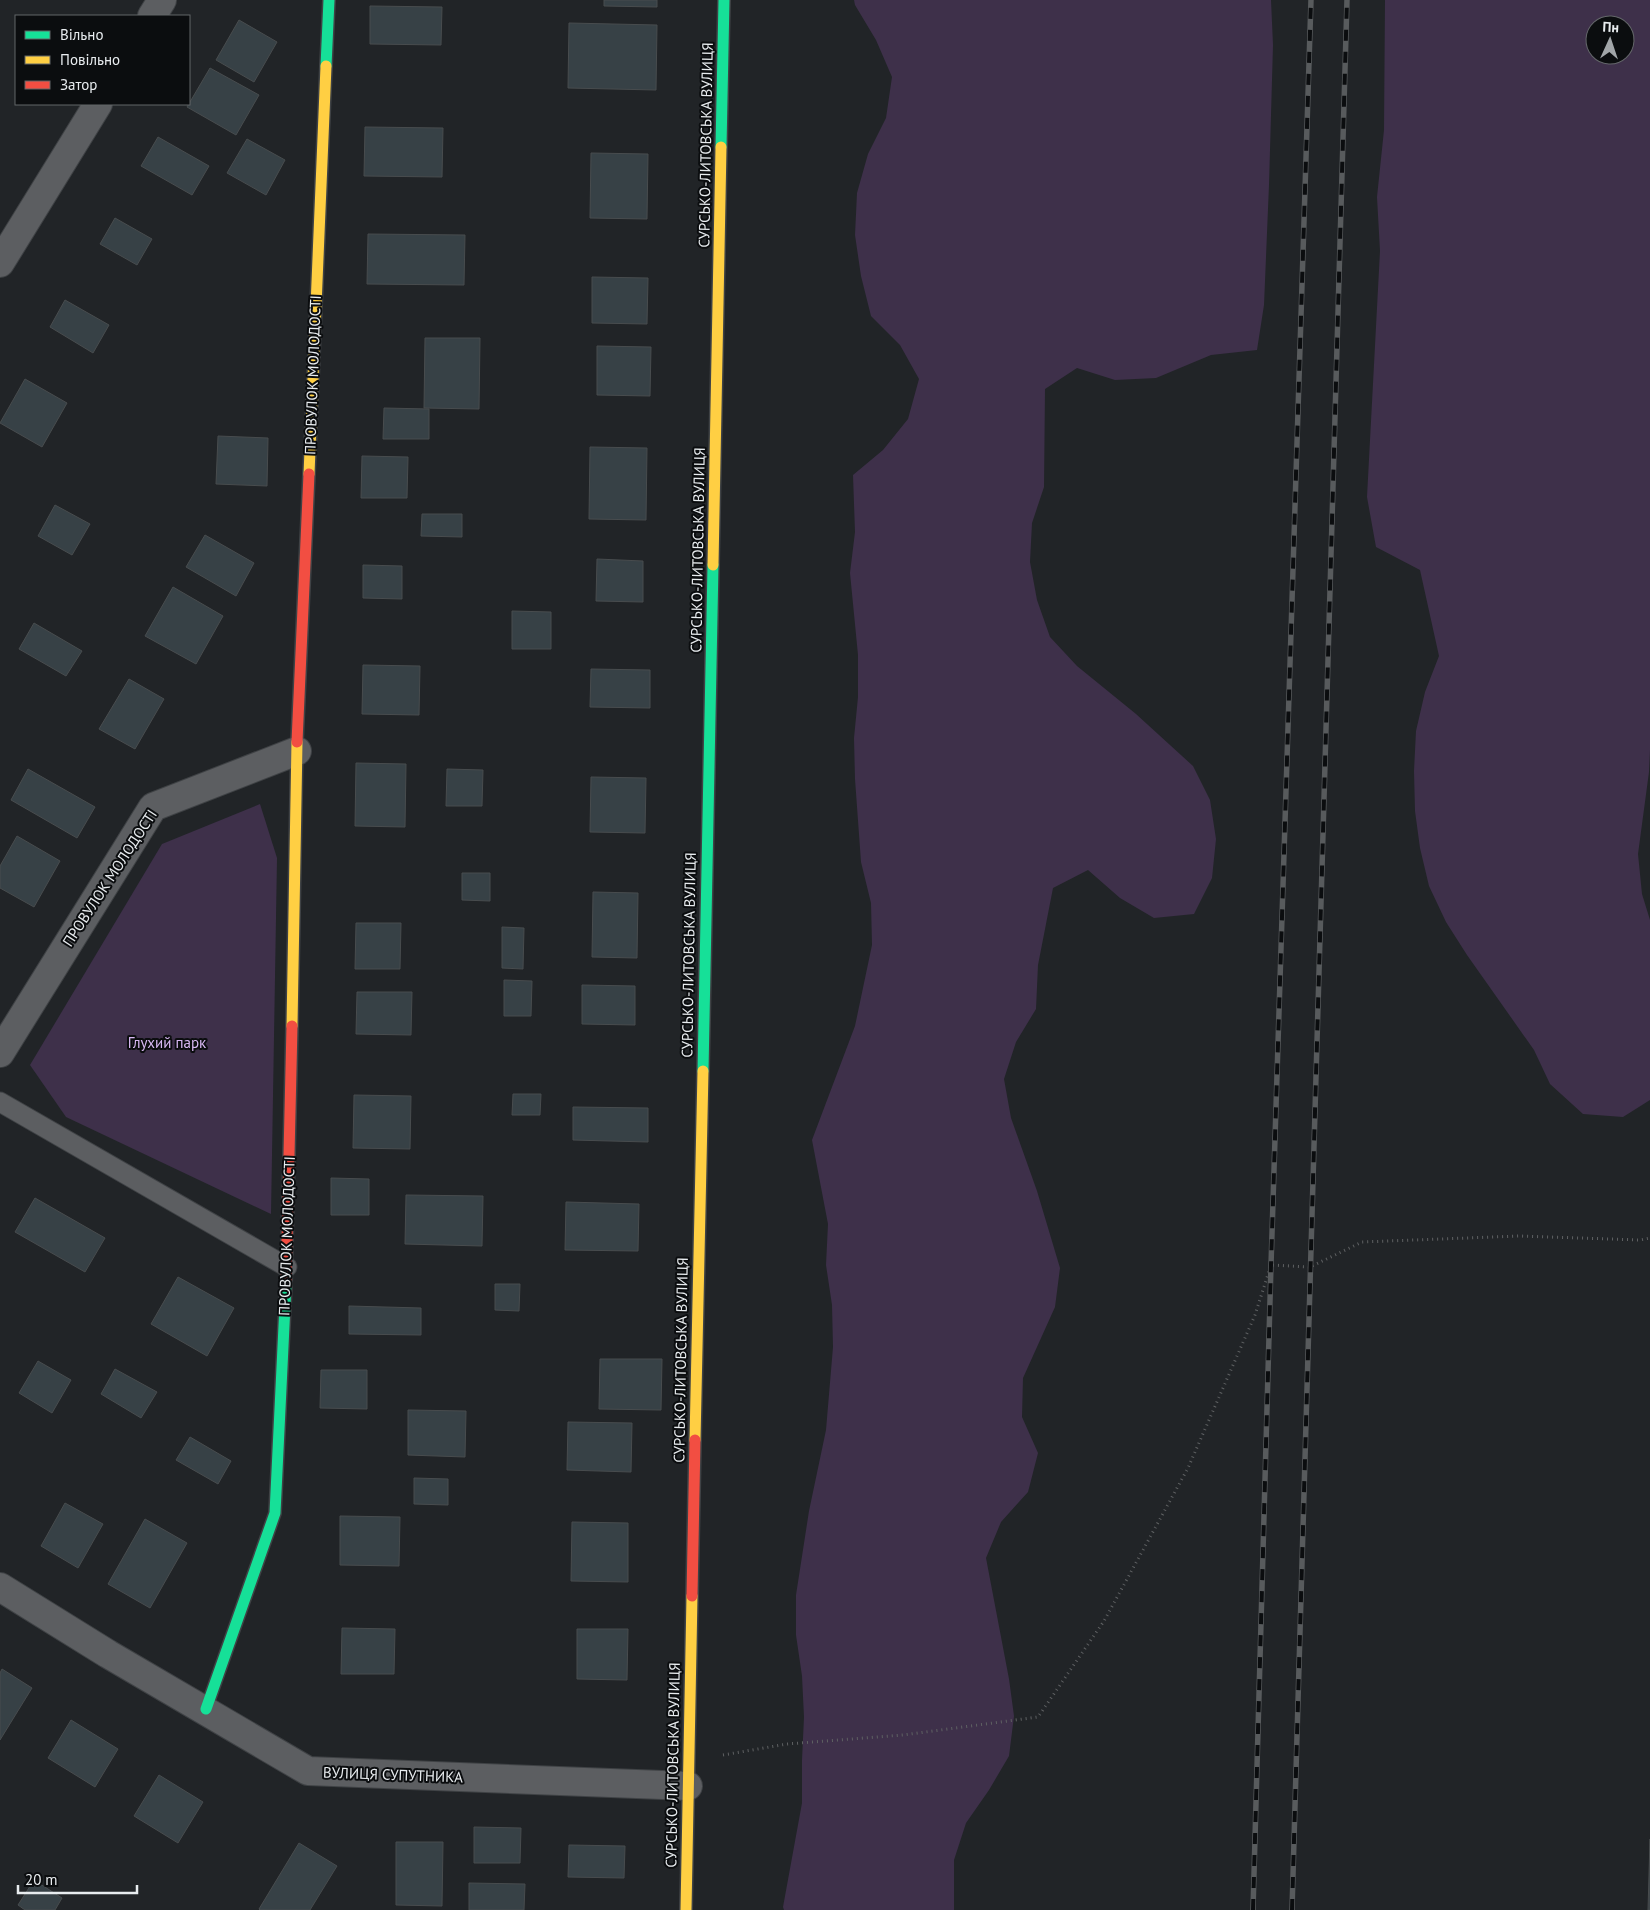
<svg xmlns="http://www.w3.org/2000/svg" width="1650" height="1910" viewBox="0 0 1650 1910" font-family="'PT Sans',sans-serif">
<rect width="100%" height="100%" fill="#212427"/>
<g fill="#3e304a" fill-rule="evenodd">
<polygon points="854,0 1271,0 1273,45 1269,185 1264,305 1257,350 1211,355 1156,378 1115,380 1077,368 1045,389 1044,487 1032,523 1030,562 1037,600 1050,637 1077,666 1136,714 1193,766 1210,800 1216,839 1212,878 1194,914 1154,918 1120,898 1088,870 1053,888 1038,965 1036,1009 1016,1042 1004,1079 1011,1118 1037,1191 1060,1268 1055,1307 1023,1378 1022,1417 1038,1453 1028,1492 1001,1522 986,1558 1009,1679 1014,1716 1009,1756 989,1790 966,1823 954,1860 954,1910 784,1910 783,1907 802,1803 802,1760 804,1717 802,1676 796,1635 796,1595 809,1511 826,1430 833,1347 832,1305 826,1265 828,1224 812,1140 855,1026 872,945 871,903 861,862 855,779 854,738 858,697 858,655 850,573 855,532 853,475 883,450 908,419 919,379 900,345 871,316 861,276 855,235 857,193 868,154 886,118 892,77 876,40 855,5"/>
<path d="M1385,0h265v750l-1,22 -11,82 4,40 8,26v180l-27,17 -40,-3 -33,-30 -16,-34 -67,-95 -21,-33 -17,-36 -9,-38 -5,-37 -1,-40 2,-40 9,-39 14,-36 -19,-86 -44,-23 -9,-50 13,-246 -3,-54 7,-67zM1595,25h30v30h-30z"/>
<polygon points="260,804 277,858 271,1214 66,1117 30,1065 162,844"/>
</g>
<g fill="#374146" stroke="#484c4e">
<polygon points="604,0 657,0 657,7 604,6"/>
<polygon points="370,6 442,7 441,45 370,44"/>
<polygon points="239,20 277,42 254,82 216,60"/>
<polygon points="569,23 657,25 656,90 568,88"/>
<polygon points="210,68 259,95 236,135 187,107"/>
<polygon points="365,127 443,128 442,177 364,176"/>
<polygon points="158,137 209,166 192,195 141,166"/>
<polygon points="247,139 285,160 266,195 227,173"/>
<polygon points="591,153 648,154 647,219 590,218"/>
<polygon points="115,218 152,239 137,265 100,244"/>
<polygon points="368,234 465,235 464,285 367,284"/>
<polygon points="592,277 648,278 647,324 592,323"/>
<polygon points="65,300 109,325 93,353 50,327"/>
<polygon points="425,338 480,338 479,409 424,408"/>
<polygon points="597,346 651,347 650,396 597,395"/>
<polygon points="25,379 67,403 42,447 0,423"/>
<polygon points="384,408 429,409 429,439 383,439"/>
<polygon points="218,436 268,438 267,486 216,484"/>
<polygon points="590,447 647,448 646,520 589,519"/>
<polygon points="362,456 408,457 407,498 361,498"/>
<polygon points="55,505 90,524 72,555 38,536"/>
<polygon points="422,514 462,514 462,537 421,536"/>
<polygon points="205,535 254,563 236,596 186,567"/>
<polygon points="597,559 643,561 643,602 596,601"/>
<polygon points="363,565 402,566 402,599 363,598"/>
<polygon points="173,587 223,616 196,664 145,636"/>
<polygon points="512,611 551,612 551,649 512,649"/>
<polygon points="34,623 82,651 66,676 19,649"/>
<polygon points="363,665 420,666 419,715 362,714"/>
<polygon points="591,669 650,670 650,708 590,707"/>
<polygon points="129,679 164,699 135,749 99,729"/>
<polygon points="356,763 406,764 405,827 355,826"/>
<polygon points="28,769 95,807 77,838 11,800"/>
<polygon points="447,769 483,770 482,806 446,806"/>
<polygon points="591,777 646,778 645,833 590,832"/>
<polygon points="17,836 60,861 34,907 0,888 0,866"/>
<polygon points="462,873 490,873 490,901 462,900"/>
<polygon points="593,892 638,893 637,958 592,957"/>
<polygon points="356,923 401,923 400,969 355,969"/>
<polygon points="502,927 524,928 523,969 502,968"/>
<polygon points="504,980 532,981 531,1016 504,1016"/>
<polygon points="582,985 635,986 635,1025 582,1024"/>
<polygon points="357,992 412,992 411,1035 356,1034"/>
<polygon points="513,1094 541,1094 540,1115 512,1115"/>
<polygon points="354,1095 411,1096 410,1149 353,1148"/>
<polygon points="573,1107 648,1108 648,1142 573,1140"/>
<polygon points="331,1178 369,1179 369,1215 331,1215"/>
<polygon points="406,1195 483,1196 482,1246 405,1244"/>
<polygon points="35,1198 105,1238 85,1272 15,1232"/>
<polygon points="566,1202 639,1204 638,1251 565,1250"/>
<polygon points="178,1277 234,1308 207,1356 151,1324"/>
<polygon points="495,1284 520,1284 519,1311 495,1310"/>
<polygon points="349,1306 421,1308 421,1335 349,1334"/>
<polygon points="600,1359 662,1359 661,1410 599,1409"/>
<polygon points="38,1361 71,1380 52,1413 19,1393"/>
<polygon points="115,1369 157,1392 141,1418 101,1394"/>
<polygon points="321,1370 367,1370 367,1409 320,1408"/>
<polygon points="408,1410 466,1411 465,1457 408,1455"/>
<polygon points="568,1422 632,1423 631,1472 567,1470"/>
<polygon points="190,1437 231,1461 218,1484 176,1460"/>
<polygon points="414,1478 448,1479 448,1505 414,1504"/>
<polygon points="65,1503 103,1524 78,1568 41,1546"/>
<polygon points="340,1516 400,1517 399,1566 340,1565"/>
<polygon points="145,1519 187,1543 150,1608 108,1584"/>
<polygon points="572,1522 628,1523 628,1582 571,1581"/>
<polygon points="342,1628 395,1629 394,1674 341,1674"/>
<polygon points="577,1629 628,1629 627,1680 577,1679"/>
<polygon points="2,1669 32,1688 0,1740 0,1673"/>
<polygon points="71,1720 118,1749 95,1787 48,1758"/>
<polygon points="159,1775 203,1802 178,1843 134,1816"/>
<polygon points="474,1827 521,1828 520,1863 474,1863"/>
<polygon points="1650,1839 1650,1910 1648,1910"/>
<polygon points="396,1842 443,1842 442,1906 396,1905"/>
<polygon points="299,1843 337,1866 310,1910 260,1910 259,1909"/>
<polygon points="569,1845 625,1846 624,1878 568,1877"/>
<polygon points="34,1880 62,1898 55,1910 25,1910 18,1905"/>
<polygon points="469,1883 525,1884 524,1910 469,1910"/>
</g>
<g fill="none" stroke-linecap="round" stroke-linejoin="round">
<g stroke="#3f4245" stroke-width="21">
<polyline id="lane" points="0,1102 287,1267"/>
</g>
<g stroke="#3f4245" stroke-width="30">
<g id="street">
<polyline points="152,16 162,0"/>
<polyline points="0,263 98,104"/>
<polyline points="0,1053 153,807 297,751"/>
<polyline points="0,1587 108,1654 308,1771 688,1786"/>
</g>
</g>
<g stroke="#3f4245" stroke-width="14">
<g id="fast">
<polyline points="326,66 329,0"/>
<polyline points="721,147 724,0"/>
<polyline points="703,1071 713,565"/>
<polyline points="206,1709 275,1513 286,1284"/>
</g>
</g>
<g stroke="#3f4245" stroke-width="14">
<g id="slow">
<polyline points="309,474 326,66"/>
<polyline points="713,565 721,147"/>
<polyline points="292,1026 297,742"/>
<polyline points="695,1440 703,1071"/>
<polyline points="686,1910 692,1596"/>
</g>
</g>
<g stroke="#3f4245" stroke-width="14">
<g id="jam">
<polyline points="297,742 309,474"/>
<polyline points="286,1284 292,1026"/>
<polyline points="692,1596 695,1440"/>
</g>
</g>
<polyline stroke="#5f6163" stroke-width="3" stroke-dasharray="1 4" stroke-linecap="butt" points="723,1755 787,1744 903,1735 1038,1717 1104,1621 1188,1468 1255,1315 1271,1265 1310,1267 1362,1242 1519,1236 1640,1240 1650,1238"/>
<use href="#lane" stroke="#5c5e61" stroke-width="19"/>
<use href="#street" stroke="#5c5e61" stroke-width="28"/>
<use href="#fast" stroke="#16e098" stroke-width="11"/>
<use href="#slow" stroke="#ffcf43" stroke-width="11"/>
<use href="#jam" stroke="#f24e42" stroke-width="11"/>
<g stroke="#585b5d" stroke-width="5.5">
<g id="rail">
<polyline points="1253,1910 1271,1265 1311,0"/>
<polyline points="1292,1910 1347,0"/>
</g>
</g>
<use href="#rail" stroke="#0b0d0f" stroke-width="4" stroke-dasharray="11" stroke-linecap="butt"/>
</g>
<g text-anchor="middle" stroke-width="4" stroke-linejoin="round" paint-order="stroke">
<g font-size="15" fill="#e8ecef" stroke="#0b0d0f">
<text transform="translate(706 145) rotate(-89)" y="5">СУРСЬКО-ЛИТОВСЬКА ВУЛИЦЯ</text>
<text transform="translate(313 375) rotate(-88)" y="5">ПРОВУЛОК МОЛОДОСТІ</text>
<text transform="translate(698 550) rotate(-89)" y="5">СУРСЬКО-ЛИТОВСЬКА ВУЛИЦЯ</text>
<text transform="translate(110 878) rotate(-57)" y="5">ПРОВУЛОК МОЛОДОСТІ</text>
<text transform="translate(689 955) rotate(-89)" y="5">СУРСЬКО-ЛИТОВСЬКА ВУЛИЦЯ</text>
<text transform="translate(287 1236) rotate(-88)" y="5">ПРОВУЛОК МОЛОДОСТІ</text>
<text transform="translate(681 1360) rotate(-89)" y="5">СУРСЬКО-ЛИТОВСЬКА ВУЛИЦЯ</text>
<text transform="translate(673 1765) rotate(-89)" y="5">СУРСЬКО-ЛИТОВСЬКА ВУЛИЦЯ</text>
<text transform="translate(393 1775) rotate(2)" y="5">ВУЛИЦЯ СУПУТНИКА</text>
</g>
<g font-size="15" fill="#d9b9f4" stroke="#0b0d0f">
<text x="167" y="1048">Глухий парк</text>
</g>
</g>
<rect x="15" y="15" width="175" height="90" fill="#0b0d0f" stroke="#636669"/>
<rect x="25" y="31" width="25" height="8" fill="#16e098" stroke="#636669"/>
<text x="60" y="40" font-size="15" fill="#e8ecef">Вільно</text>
<rect x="25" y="56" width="25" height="8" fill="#ffcf43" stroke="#636669"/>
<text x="60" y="65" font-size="15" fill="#e8ecef">Повільно</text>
<rect x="25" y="81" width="25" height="8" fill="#f24e42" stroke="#636669"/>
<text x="60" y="90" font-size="15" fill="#e8ecef">Затор</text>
<g transform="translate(1610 40) rotate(3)"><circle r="24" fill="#0b0d0f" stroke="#636669"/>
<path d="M0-4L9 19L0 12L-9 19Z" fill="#a2a6a9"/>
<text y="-8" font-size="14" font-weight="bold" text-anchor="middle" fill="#e8ecef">Пн</text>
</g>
<path d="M18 1885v8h119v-8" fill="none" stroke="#e8ecef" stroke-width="2.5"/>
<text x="25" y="1885" font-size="15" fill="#e8ecef" stroke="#0b0d0f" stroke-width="4" paint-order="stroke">20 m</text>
</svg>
